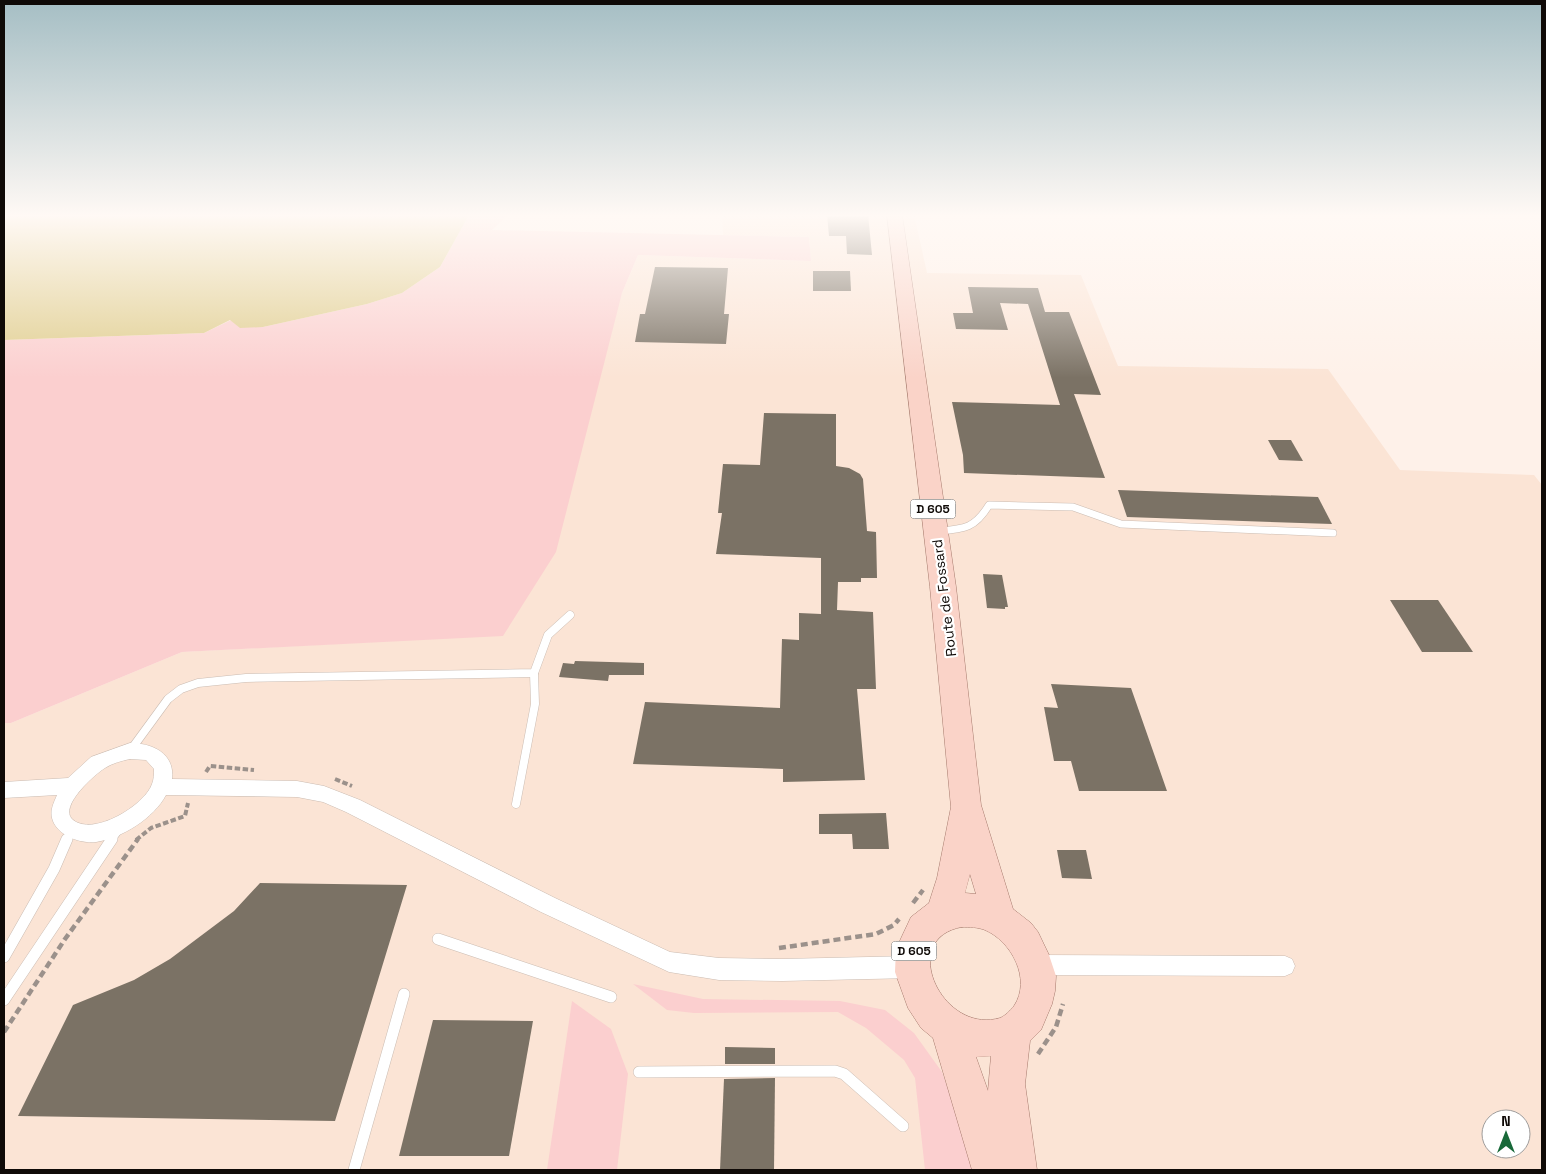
<svg xmlns="http://www.w3.org/2000/svg" width="1546" height="1174" viewBox="0 0 1546 1174" font-family="'Space Grotesk',sans-serif">
<rect width="100%" height="100%" fill="#fef1e9"/>
<path fill="#fbe4d5" fill-rule="evenodd" d="M722,214h192l13,59 154,2 37,91 210,3 72,101 134,5 8,10v685h-1538v-447h7l171,-71 321,-17 119,-342 16,-38 173,6 -2,-24 -86,-2zM1491,1119h30v30h-30z"/>
<g fill="#fbcfcf">
<polygon points="467,214 509,214 492,230 809,237 811,261 638,255 622,293 556,552 503,636 182,652 11,723 4,723 4,340 204,333 231,320 263,327 367,304 402,293 440,267 469,215"/>
<polygon points="633,984 703,999 840,1001 885,1010 914,1033 942,1072 963,1131 972,1170 925,1170 915,1078 904,1060 866,1028 838,1012 694,1013 667,1010"/>
<polygon points="572,1001 611,1029 628,1074 617,1170 547,1170"/>
</g>
<polygon fill="#e0ce8f" points="4,214 467,214 469,215 440,267 402,293 367,304 263,327 240,328 230,320 204,333 4,340"/>
<g fill="#7b7265">
<polygon points="827,214 868,214 872,255 847,254 846,236 829,236"/>
<polygon points="655,267 728,268 724,314 729,314 726,344 635,342 640,314 645,314"/>
<polygon points="813,271 850,271 851,291 813,291"/>
<polygon points="968,287 1038,288 1045,312 1069,312 1101,395 1074,394 1105,478 964,473 963,455 952,402 1060,405 1028,304 1000,303 1008,330 956,329 953,313 973,313"/>
<polygon points="764,413 836,414 836,466 849,468 860,474 863,479 867,531 876,532 877,578 861,578 861,582 838,582 837,610 873,612 876,689 857,689 865,780 783,782 783,769 633,764 645,702 780,708 782,639 799,640 799,613 821,614 821,558 716,554 722,513 718,513 723,464 760,465"/>
<polygon points="1268,440 1291,440 1303,461 1279,460"/>
<polygon points="1118,490 1318,497 1332,524 1127,517"/>
<polygon points="983,574 1002,575 1008,607 1005,607 1005,609 987,608"/>
<polygon points="1390,600 1438,600 1473,652 1422,652"/>
<polygon points="575,661 644,663 644,675 609,675 608,681 559,677 563,663 574,664"/>
<polygon points="1051,684 1131,688 1167,791 1079,791 1071,761 1054,761 1044,707 1058,708"/>
<polygon points="886,813 889,849 853,849 852,834 819,834 819,814"/>
<polygon points="1057,850 1086,850 1092,879 1062,878"/>
<polygon points="260,883 407,885 335,1121 18,1116 73,1005 134,980 170,959 234,911"/>
<polygon points="433,1020 533,1021 509,1156 399,1156"/>
<polygon points="725,1047 775,1048 775,1064 725,1064"/>
<polygon points="775,1078 774,1170 720,1170 724,1079"/>
</g>
<g fill="none" stroke-linecap="round" stroke-linejoin="round">
<g stroke="#cbbcb2" stroke-width="8">
<path id="lane-far2" d="M939,531c26,-2 36,-3 50,-26l84,2 48,17 212,9"/>
</g>
<g stroke="#cbbcb2" stroke-width="9">
<g id="lane-far1">
<polyline points="130,751 168,699 181,689 198,683 246,678 534,673 548,635 570,615"/>
<polyline points="516,804 535,704 534,673"/>
<polyline points="67,840 72,829"/>
<polyline points="111,840 119,829"/>
</g>
</g>
<g stroke="#cbbcb2" stroke-width="12">
<g id="lane">
<polyline points="438,939 611,997"/>
<polyline points="4,957 54,869 67,839"/>
<polyline points="4,1000 112,839"/>
<polyline points="639,1072 835,1071 844,1074 903,1126"/>
<polyline points="354,1170 404,994"/>
</g>
</g>
<g stroke="#cbbcb2" stroke-width="1">
<g id="street">
<path d="M130,743c22,0 45,10 42,36l125,2 27,5 36,14 195,98 115,54 49,6 63,1 130,-3 7,4 4,7 -4,7 -7,4 -130,3 -63,-1 -50,-8 -128,-60 -195,-100 -23,-10 -26,-5 -131,-2c-12,23 -44,43 -70,47 -16,2 -40,-7 -44,-24 -2,-8 2,-16 5,-23l-53,3v-16l64,-4 23,-21zM130,759l16,1 8,9c0,5 0,10 -2,15 -7,21 -60,54 -80,35 -13,-13 23,-45 33,-51 8,-5 16,-7 25,-9z"/>
<polygon points="1035,955 1285,956 1292,959 1295,966 1292,973 1285,976 1035,975 1028,972 1025,965 1028,958"/>
</g>
</g>
<g stroke="#a67a6d" stroke-width="1">
<path id="primary" d="M887,214h15l54,373 25,218 32,104 18,14 7,9 11,23 7,21 -1,15 -3,13 -11,26 -11,11 -5,43 12,86h-65l-39,-132 -12,-10 -13,-20 -13,-36 1,-23 15,-32 18,-14 8,-25 14,-71 -21,-220zM970,874l6,20 -11,-1zM962,927c8,0 15,0 23,3 26,11 47,49 29,76 -3,4 -9,10 -14,12 -58,17 -103,-80 -38,-91zM991,1056l-3,35 -12,-34z"/>
</g>
<g stroke="#9b918b" stroke-width="4" stroke-dasharray="5.5 2.5" stroke-linecap="butt">
<polyline points="206,772 210,766 254,770"/>
<polyline points="335,779 352,786"/>
<polyline points="136,840 151,828 185,816 188,803"/>
</g>
<g stroke="#9b918b" stroke-width="4.5" stroke-dasharray="7 4" stroke-linecap="butt">
<polyline points="913,903 923,890"/>
<polyline points="779,948 876,934 894,925 899,919"/>
<polyline points="4,1032 65,939 138,839"/>
<polyline points="1038,1054 1056,1027 1063,1004"/>
</g>
<use href="#lane-far2" stroke="#fff" stroke-width="7"/>
<use href="#lane-far1" stroke="#fff" stroke-width="8"/>
<use href="#lane" stroke="#fff" stroke-width="11"/>
<use href="#street" fill="#fff" fill-rule="evenodd"/>
<use href="#primary" fill="#fad3c8" fill-rule="evenodd"/>
</g>
<linearGradient id="sky" x2="0" y2="1"><stop stop-color="#a5bec4"/><stop offset="0.57" stop-color="#fff9f5"/><stop offset="1" stop-color="#fff9f5" stop-opacity="0"/></linearGradient>
<rect width="1546" height="378" fill="url(#sky)"/>
<g text-anchor="middle" stroke-width="4.5" stroke-linejoin="round" paint-order="stroke">
<g fill="#fff" stroke="#575451" stroke-width="1">
<rect x="910.5" y="499.5" width="45" height="19" rx="4"/>
<rect x="891.5" y="941.5" width="45" height="19" rx="4"/>
</g>
<g font-size="12" font-weight="bold" fill="#0f0a07">
<text x="933" y="513">D 605</text>
<text x="914" y="955">D 605</text>
</g>
<g font-size="14" fill="#0f0a07" stroke="#fff">
<text transform="translate(944 598) rotate(-97)" y="5">Route de Fossard</text>
</g>
</g>
<rect width="1546" height="1174" fill="none" stroke="#0f0a07" stroke-width="10"/>
<g transform="translate(1506 1134)"><circle r="24" fill="#ffffff" stroke="#9f9d9c"/>
<path d="M0-4L9 19L0 12L-9 19Z" fill="#186939"/>
<text y="-8" font-size="14" font-weight="bold" text-anchor="middle" fill="#0f0a07">N</text>
</g>
</svg>
